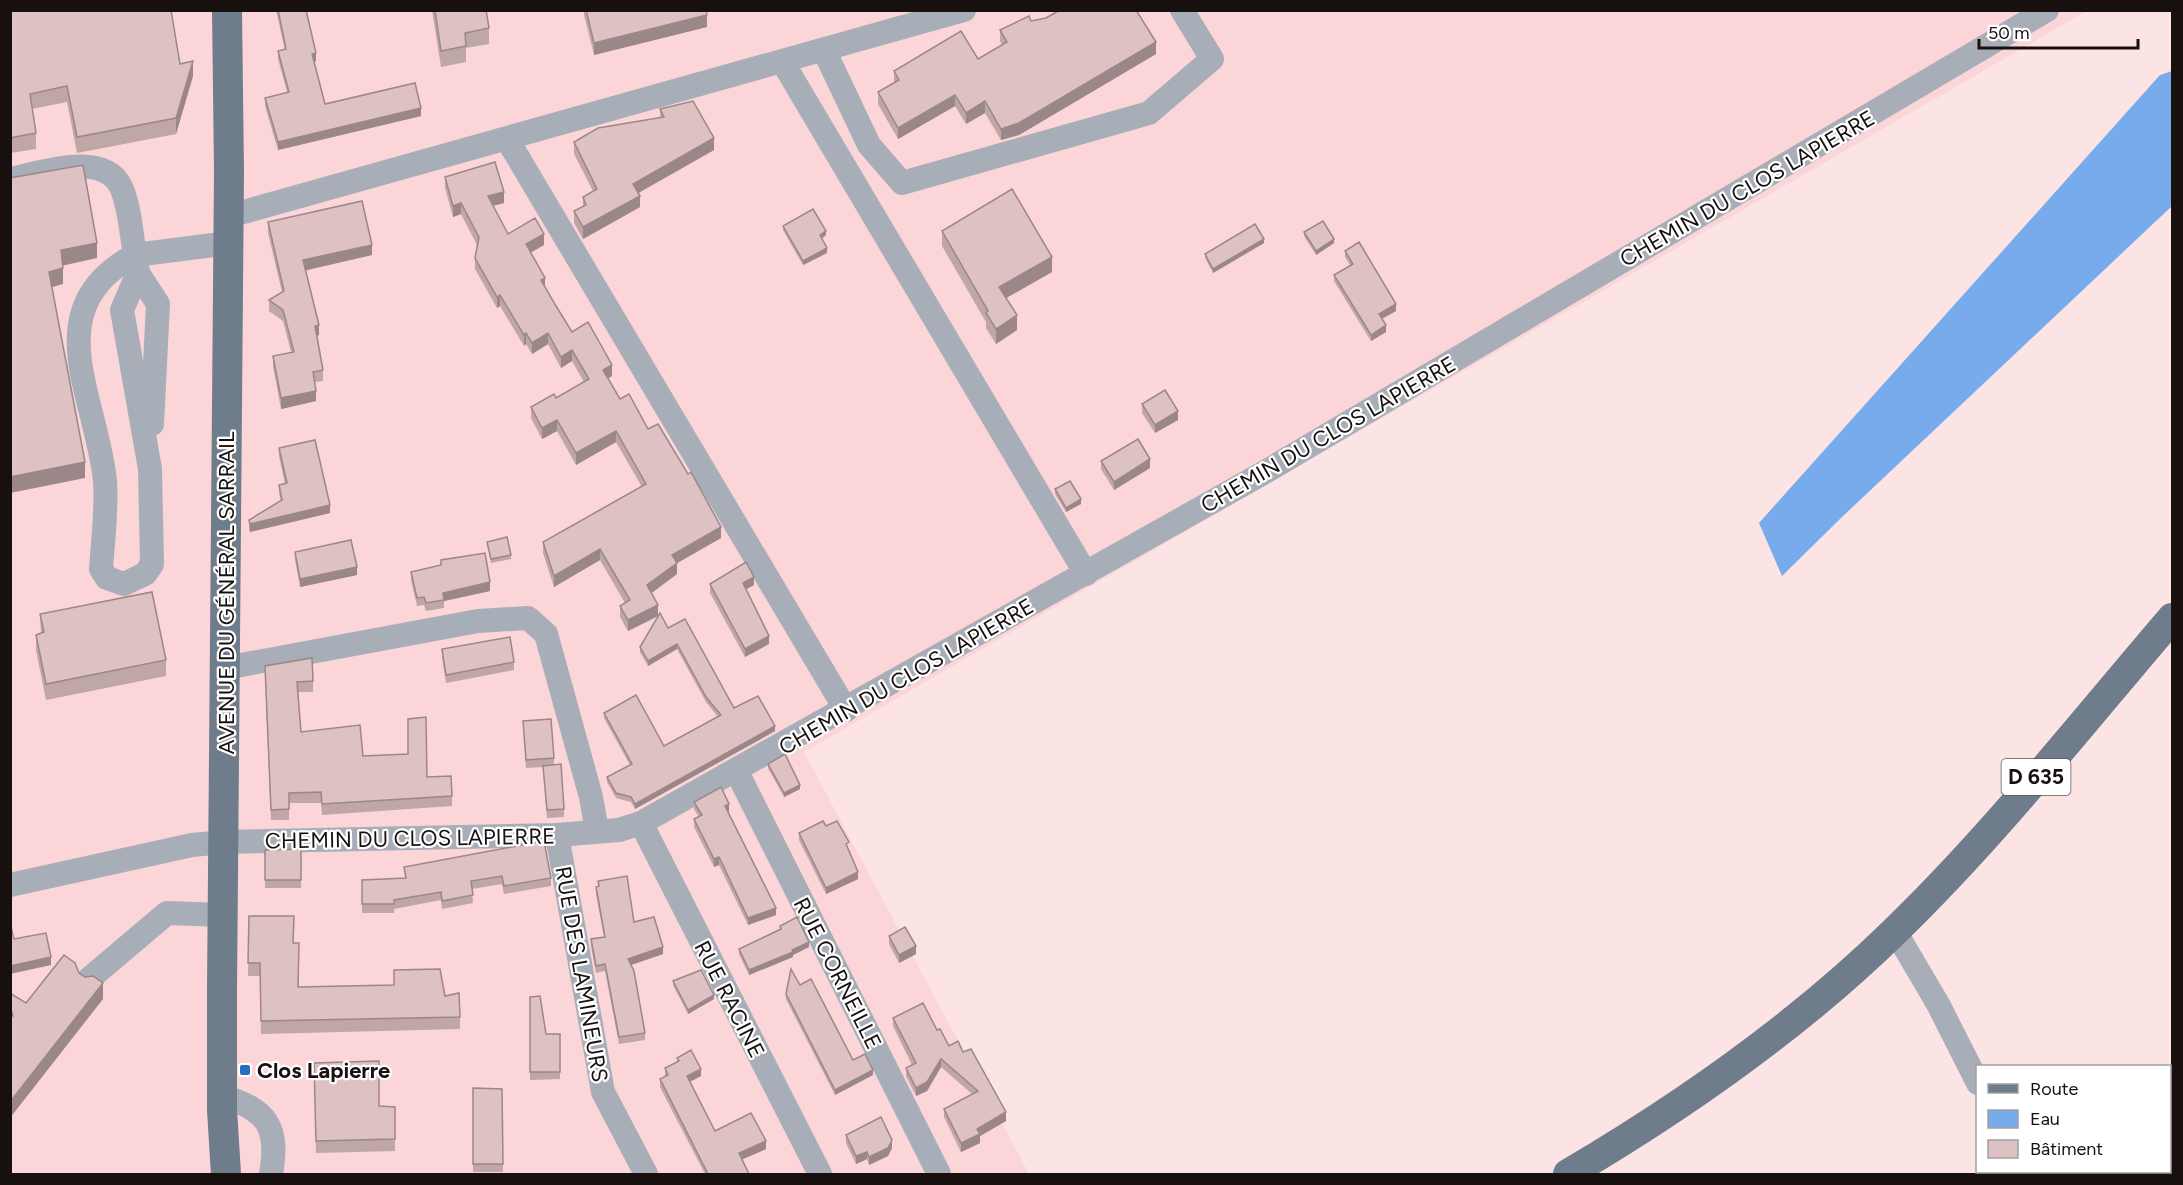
<svg xmlns="http://www.w3.org/2000/svg" width="2183" height="1185" viewBox="0 0 2183 1185" font-family="Figtree,sans-serif">
<rect width="100%" height="100%" fill="#fce4e4"/>
<polygon fill="#fbd5d7" points="10,11 2087,11 804,752 1029,1174 11,1174"/>
<polygon fill="#77abeb" points="2172,71 2172,206 1842,517 1782,576 1759,523 2160,75"/>
<g fill="none" stroke-linecap="round" stroke-linejoin="round">
<g stroke="#a7aeb7" stroke-width="24">
<polyline points="824,50 869,145 902,183 1149,113 1212,59 1182,10"/>
<polyline points="782,61 1086,574"/>
<polyline points="507,139 846,710"/>
<path d="M10,179c30,-6 94,-29 111,8 9,20 10,46 14,68l94,-12"/>
<polyline points="229,216 964,10"/>
<path d="M135,255l3,18 -16,37 28,159 2,95 -7,10 -21,10 -17,-6 -6,-9c2,-29 6,-59 4,-88 -8,-83 -70,-173 30,-226z"/>
<polyline points="138,273 158,304 152,424"/>
<polyline points="225,668 478,621 528,618 546,634 591,797 597,831"/>
<polyline points="737,772 939,1174"/>
<polyline points="641,823 820,1174"/>
<polyline points="557,835 603,1092 646,1174"/>
<polyline points="10,885 192,845 224,842 557,835 619,830 641,823 1265,472 2047,10"/>
<polyline points="1895,931 1938,1004 1978,1083"/>
<polyline points="89,979 167,913 223,915"/>
<path d="M222,1096c46,14 57,31 49,78"/>
<polyline points="2022,1172 2024,1174"/>
</g>
<g stroke="#6f7c8b" stroke-width="30">
<polyline points="226,1174 222,1110 222,990 229,172 227,10"/>
<path d="M1568,1174c117,-69 230,-148 327,-243 100,-97 187,-208 277,-313"/>
</g>
</g>
<g fill="#bfa6a7">
<polygon points="10,10 180,64 193,76 176,134 77,153 67,102 32,109 36,133 36,149 10,153"/>
<polygon points="276,10 306,10 316,61 314,62 325,104 421,116 278,150 265,106 265,98 287,92 278,59 278,51 285,50"/>
<polygon points="432,10 486,10 489,28 489,44 466,48 466,62 441,67"/>
<polygon points="584,10 706,10 707,27 594,55 584,15"/>
<polygon points="1031,21 1156,54 1019,135 1001,140 985,113 966,124 955,106 898,139 878,104 878,92 894,83 894,71 978,59 1002,45 1000,41 1000,30"/>
<polygon points="660,109 714,150 638,193 640,207 583,239 574,223 574,211 583,207 583,197 593,191 574,154 574,142 660,118"/>
<polygon points="445,177 504,203 493,206 508,234 544,245 530,253 545,287 572,332 612,376 608,379 620,399 648,429 721,538 677,563 677,574 652,593 658,615 734,708 775,731 635,809 631,802 616,798 607,782 607,777 630,765 604,718 604,713 664,746 718,717 706,702 677,649 648,666 640,652 640,647 658,616 628,631 620,617 620,606 625,603 600,560 554,587 543,553 543,542 642,487 616,442 576,465 557,431 542,439 531,418 531,407 556,398 584,382 572,361 561,368 548,344 532,354 526,344 524,346 500,306 497,308 475,269 475,258 477,245 461,214 453,217 445,188"/>
<polygon points="268,222 372,255 306,270 319,335 317,336 323,370 323,381 315,382 316,401 281,409 273,366 273,356 291,352 283,321 269,311 269,300 282,292 268,233"/>
<polygon points="783,226 826,235 821,239 827,253 803,265 783,230"/>
<polygon points="942,231 1052,272 1006,298 1017,330 996,344 986,328 986,322 942,246"/>
<polygon points="1304,232 1334,243 1316,255 1304,236"/>
<polygon points="1264,243 1213,273 1205,258 1205,254"/>
<polygon points="1345,251 1396,311 1382,319 1386,332 1371,341 1334,281 1334,275 1350,265 1345,257"/>
<polygon points="1142,404 1178,420 1155,433 1142,413"/>
<polygon points="279,448 330,513 250,532 249,529 249,520 281,501 279,493 279,485 285,484 279,456"/>
<polygon points="1101,461 1150,468 1114,490 1101,469"/>
<polygon points="1055,489 1081,504 1066,512 1055,494"/>
<polygon points="487,542 511,555 511,559 491,563"/>
<polygon points="295,552 357,575 300,587 295,560"/>
<polygon points="411,572 490,591 444,601 444,608 426,611 424,605 417,606 411,580"/>
<polygon points="710,584 754,585 746,589 769,644 745,657 710,593"/>
<polygon points="40,614 166,660 166,676 46,700 36,650 36,635 41,633"/>
<polygon points="442,649 514,662 514,670 446,683 442,657"/>
<polygon points="265,676 313,681 313,692 298,692 301,732 363,756 427,777 452,796 452,806 322,815 321,803 289,803 289,820 271,820"/>
<polygon points="523,721 554,758 554,765 564,809 564,817 547,818 543,767 526,768"/>
<polygon points="768,764 800,789 784,797 768,768"/>
<polygon points="694,802 729,811 728,812 776,915 748,925 719,865 714,867 694,827 694,819 699,817 694,809"/>
<polygon points="826,826 849,849 848,849 858,879 826,894 799,840 799,833"/>
<polygon points="301,849 301,888 265,888 265,850"/>
<polygon points="404,867 551,878 551,886 504,894 502,884 472,889 473,903 442,909 441,900 394,909 394,913 362,913 362,880 405,878"/>
<polygon points="598,881 663,954 631,965 645,1033 645,1040 619,1044 605,971 596,973 591,946 591,939 604,937 596,894 596,887 598,886"/>
<polygon points="249,916 293,943 299,987 445,996 460,1017 460,1029 261,1034 260,976 248,976"/>
<polygon points="780,926 809,947 793,955 793,957 749,975 739,954 739,949 780,930"/>
<polygon points="889,936 916,954 899,963 889,944"/>
<polygon points="673,981 714,999 688,1014 673,985"/>
<polygon points="800,985 853,1060 873,1075 835,1095 786,999 786,994"/>
<polygon points="530,997 546,1034 560,1034 560,1079 530,1080"/>
<polygon points="893,1018 937,1030 949,1046 963,1052 1006,1121 980,1136 980,1143 961,1152 944,1117 944,1109 972,1094 941,1067 927,1091 916,1096 906,1076 906,1068 912,1065 893,1026"/>
<polygon points="677,1058 701,1076 690,1082 715,1131 766,1149 742,1159 749,1174 705,1174 660,1087 660,1079 665,1077 665,1068 677,1062"/>
<polygon points="314,1063 379,1106 395,1107 395,1151 316,1153"/>
<polygon points="473,1088 502,1089 503,1172 473,1172"/>
<polygon points="846,1135 892,1148 888,1156 869,1165 867,1159 856,1164 846,1143"/>
</g>
<g fill="#9b8788">
<polygon points="707,15 707,27 594,55 594,43"/>
<polygon points="1156,42 1156,54 1019,135 1001,140 1001,129"/>
<polygon points="316,53 316,61 312,62 312,54"/>
<polygon points="193,61 193,76 176,134 176,118"/>
<polygon points="955,95 955,106 898,139 898,128"/>
<polygon points="985,101 985,113 966,124 966,113"/>
<polygon points="421,108 421,116 278,150 278,142"/>
<polygon points="714,138 714,150 633,196 633,184"/>
<polygon points="504,192 504,203 488,207 488,196"/>
<polygon points="640,196 640,207 583,239 583,227"/>
<polygon points="461,203 461,214 453,217 453,206"/>
<polygon points="826,231 826,235 820,240 820,235"/>
<polygon points="544,234 544,245 526,255 526,244"/>
<polygon points="1264,239 1264,243 1213,273 1213,269"/>
<polygon points="1334,239 1334,243 1316,255 1316,251"/>
<polygon points="97,243 97,258 61,266 61,250"/>
<polygon points="372,245 372,255 303,271 303,260"/>
<polygon points="827,248 827,253 803,265 803,261"/>
<polygon points="1052,257 1052,272 999,302 999,287"/>
<polygon points="63,268 63,284 49,288 49,272"/>
<polygon points="545,278 545,289 541,280"/>
<polygon points="500,295 500,306 497,308 497,297"/>
<polygon points="1396,304 1396,311 1379,320 1379,314"/>
<polygon points="1017,315 1017,330 996,344 996,329"/>
<polygon points="319,325 319,335 315,336 315,326"/>
<polygon points="1386,325 1386,332 1371,341 1371,335"/>
<polygon points="526,333 526,344 524,346 524,335"/>
<polygon points="548,333 548,344 532,354 532,343"/>
<polygon points="572,350 572,361 561,368 561,357"/>
<polygon points="612,365 612,376 603,381 603,370"/>
<polygon points="316,391 316,401 281,409 281,398"/>
<polygon points="1178,411 1178,420 1155,433 1155,425"/>
<polygon points="557,420 557,431 542,439 542,428"/>
<polygon points="616,431 616,442 576,465 576,453"/>
<polygon points="1150,459 1150,468 1114,490 1114,482"/>
<polygon points="85,462 85,478 10,493 10,477"/>
<polygon points="1081,499 1081,504 1066,512 1066,508"/>
<polygon points="330,505 330,513 250,532 250,524"/>
<polygon points="721,527 721,538 672,566 672,555"/>
<polygon points="600,549 600,560 554,587 554,576"/>
<polygon points="677,563 677,574 647,596 647,585"/>
<polygon points="357,567 357,575 300,587 300,579"/>
<polygon points="754,577 754,585 743,591 743,583"/>
<polygon points="490,582 490,591 444,601 443,593"/>
<polygon points="658,605 658,616 628,631 628,620"/>
<polygon points="769,636 769,644 745,657 745,649"/>
<polygon points="677,644 677,649 648,666 648,661"/>
<polygon points="775,726 775,731 635,809 635,804"/>
<polygon points="800,785 800,789 784,797 784,793"/>
<polygon points="729,804 729,811 725,813 725,806"/>
<polygon points="719,857 719,865 714,867 714,859"/>
<polygon points="858,872 858,879 826,894 826,888"/>
<polygon points="776,908 776,915 748,925 748,918"/>
<polygon points="809,942 809,947 793,955 793,957 749,975 749,970"/>
<polygon points="916,946 916,954 899,963 899,955"/>
<polygon points="663,947 663,954 628,966 628,959"/>
<polygon points="51,957 51,965 10,974 10,966"/>
<polygon points="103,983 103,999 10,1118 10,1102"/>
<polygon points="714,995 714,999 688,1014 688,1010"/>
<polygon points="941,1059 941,1067 927,1091 916,1096 916,1088"/>
<polygon points="701,1069 701,1076 687,1083 687,1076"/>
<polygon points="873,1070 873,1075 835,1095 835,1090"/>
<polygon points="1006,1112 1006,1121 980,1136 980,1143 961,1152 961,1143 977,1129"/>
<polygon points="892,1140 892,1148 888,1156 869,1165 869,1157"/>
<polygon points="766,1141 766,1149 739,1161 739,1153"/>
<polygon points="867,1152 867,1159 856,1164 856,1156"/>
</g>
<g fill="#dec1c2" stroke="#9b8788" stroke-width="1.5">
<polygon points="10,10 138,10 138,11 143,10 171,10 180,64 193,61 176,118 77,137 67,86 30,94 36,133 10,138"/>
<polygon points="278,10 306,10 316,53 312,54 325,104 415,83 421,108 278,142 265,98 289,92 278,51 286,49"/>
<polygon points="435,10 486,10 489,28 465,33 466,46 441,51"/>
<polygon points="586,10 706,10 707,15 594,43"/>
<polygon points="1060,10 1136,10 1156,42 1019,123 1001,129 985,101 966,113 955,95 898,128 878,92 899,80 894,71 961,31 978,59 1007,42 1000,30 1029,16 1031,21 1046,18"/>
<polygon points="693,101 714,138 633,184 640,196 583,227 574,211 586,205 583,197 597,189 574,142 598,128 664,117 660,109"/>
<polygon points="495,162 504,192 488,196 508,234 535,218 544,234 526,244 545,278 541,280 556,306 572,332 588,322 612,365 603,370 620,399 629,394 648,429 658,424 688,474 691,472 721,527 672,555 677,563 647,585 658,605 628,620 620,606 630,600 600,549 554,576 543,542 646,484 616,431 576,453 557,420 542,428 531,407 554,394 556,398 589,379 572,350 561,357 548,333 532,343 526,333 524,335 500,295 497,297 475,258 479,237 461,203 453,206 445,177"/>
<polygon points="83,165 97,243 61,250 63,268 49,272 85,462 10,477 10,178"/>
<polygon points="1012,189 1052,257 999,287 1017,315 996,329 986,313 988,311 942,231"/>
<polygon points="362,201 372,245 303,260 319,325 315,326 323,370 313,372 316,391 281,398 273,356 294,352 283,310 269,300 284,291 268,222"/>
<polygon points="813,209 826,231 820,235 827,248 803,261 783,226"/>
<polygon points="1323,221 1334,239 1316,251 1304,232"/>
<polygon points="1255,224 1264,239 1213,269 1205,254"/>
<polygon points="1359,242 1396,304 1379,314 1386,325 1371,335 1334,275 1353,264 1345,251"/>
<polygon points="1165,390 1178,411 1155,425 1142,404"/>
<polygon points="1138,439 1150,459 1114,482 1101,461"/>
<polygon points="315,440 330,505 250,524 249,520 282,500 279,485 287,483 279,448"/>
<polygon points="1070,481 1081,499 1066,508 1055,489"/>
<polygon points="507,537 511,555 491,559 487,542"/>
<polygon points="351,540 357,567 300,579 295,552"/>
<polygon points="485,553 490,582 443,593 444,600 426,603 424,597 417,598 411,572 441,565 441,560"/>
<polygon points="746,562 754,577 743,583 769,636 745,649 710,584"/>
<polygon points="152,592 166,660 46,684 36,635 44,632 40,614"/>
<polygon points="660,613 668,628 685,619 734,708 758,696 775,726 635,804 631,797 616,793 607,777 632,764 604,713 636,695 664,746 721,715 706,697 677,644 648,661 640,647"/>
<polygon points="510,637 514,662 446,675 442,649"/>
<polygon points="312,658 313,681 297,682 301,732 360,725 363,756 408,754 408,719 426,717 427,777 451,776 452,796 322,804 321,792 289,793 289,809 271,810 265,666"/>
<polygon points="551,719 554,758 526,760 523,721"/>
<polygon points="785,754 800,785 784,793 768,764"/>
<polygon points="561,764 564,809 547,810 543,766"/>
<polygon points="721,787 729,804 725,806 776,908 748,918 719,857 714,859 694,819 702,815 694,802"/>
<polygon points="823,821 826,826 837,821 849,842 846,844 858,872 826,888 799,833"/>
<polygon points="544,841 551,878 504,886 502,876 471,881 473,895 442,901 441,892 394,900 394,904 362,904 362,880 406,878 404,867"/>
<polygon points="301,849 301,880 265,880 265,850"/>
<polygon points="627,876 634,922 654,917 663,947 628,959 634,971 645,1033 619,1037 605,964 596,966 591,939 605,937 596,887 599,886 598,881"/>
<polygon points="249,916 294,916 293,943 299,943 298,987 394,985 394,970 440,969 445,996 459,993 460,1017 261,1021 260,963 248,963"/>
<polygon points="797,917 809,942 792,950 793,952 749,970 739,949 781,929 780,926"/>
<polygon points="11,927 14,939 46,933 51,957 10,966"/>
<polygon points="905,927 916,946 899,955 889,936"/>
<polygon points="64,955 75,963 79,973 85,977 93,976 103,983 10,1102 10,1014 13,1016 10,1006 10,993 26,1003"/>
<polygon points="791,969 800,985 811,979 853,1060 865,1054 873,1070 835,1090 786,994"/>
<polygon points="701,970 714,995 688,1010 673,981"/>
<polygon points="540,996 546,1034 560,1034 560,1072 530,1072 530,997"/>
<polygon points="923,1003 937,1030 940,1029 949,1046 958,1041 963,1052 971,1049 1006,1112 977,1129 980,1134 961,1143 944,1109 978,1091 941,1059 927,1082 916,1088 906,1068 916,1063 893,1018"/>
<polygon points="691,1050 701,1069 687,1076 715,1131 751,1113 766,1141 739,1153 749,1174 708,1174 660,1079 668,1075 665,1068 679,1061 677,1058"/>
<polygon points="379,1061 379,1106 395,1107 395,1139 316,1141 314,1063"/>
<polygon points="473,1088 502,1089 503,1164 473,1164"/>
<polygon points="881,1117 892,1140 888,1148 869,1157 867,1152 856,1156 846,1135"/>
</g>
<rect fill="#276ebe" stroke="#fff" stroke-width="2" x="239" y="1064" width="12" height="12" rx="3"/>
<g text-anchor="middle" stroke-width="4.5" stroke-linejoin="round" paint-order="stroke">
<rect fill="#fff" stroke="#5d5757" stroke-width="1.5" x="2001.5" y="759" width="69" height="36" rx="4.5"/>
<g font-size="21" font-weight="bold" fill="#180f0f">
<text x="2036" y="784">D 635</text>
</g>
<g font-size="22" fill="#180f0f" stroke="#fff">
<text transform="translate(1747 188) rotate(-30)" y="8">CHEMIN DU CLOS LAPIERRE</text>
<text transform="translate(1328 434) rotate(-30)" y="8">CHEMIN DU CLOS LAPIERRE</text>
<text transform="translate(226 593) rotate(-90)" y="8">AVENUE DU GÉNÉRAL SARRAIL</text>
<text transform="translate(906 676) rotate(-30)" y="8">CHEMIN DU CLOS LAPIERRE</text>
<text transform="translate(410 838) rotate(-1)" y="8">CHEMIN DU CLOS LAPIERRE</text>
<text transform="translate(838 973) rotate(63)" y="8">RUE CORNEILLE</text>
<text transform="translate(582 974) rotate(80)" y="8">RUE DES LAMINEURS</text>
<text transform="translate(730 999) rotate(63)" y="8">RUE RACINE</text>
</g>
<g font-size="22" font-weight="bold" fill="#180f0f" stroke="#fff" text-anchor="start">
<text x="257" y="1078">Clos Lapierre</text>
</g>
</g>
<rect width="2183" height="1185" fill="none" stroke="#180f0f" stroke-width="24"/>
<rect x="1976" y="1065" width="195" height="108" fill="#ffffff" stroke="#a39f9f" stroke-width="1.5"/>
<rect x="1988" y="1084" width="30" height="9" fill="#6f7c8b" stroke="#a39f9f" stroke-width="1.5"/>
<text x="2030" y="1095" font-size="18" fill="#180f0f">Route</text>
<rect x="1988" y="1110" width="30" height="18" fill="#77abeb" stroke="#a39f9f" stroke-width="1.5"/>
<text x="2030" y="1125" font-size="18" fill="#180f0f">Eau</text>
<rect x="1988" y="1140" width="30" height="18" fill="#dec1c2" stroke="#a39f9f" stroke-width="1.5"/>
<text x="2030" y="1155" font-size="18" fill="#180f0f">Bâtiment</text>
<path d="M1979 39v9h159v-9" fill="none" stroke="#180f0f" stroke-width="3"/>
<text x="1988" y="39" font-size="18" fill="#180f0f" stroke="#ffffff" stroke-width="4.5" paint-order="stroke">50 m</text>
</svg>
